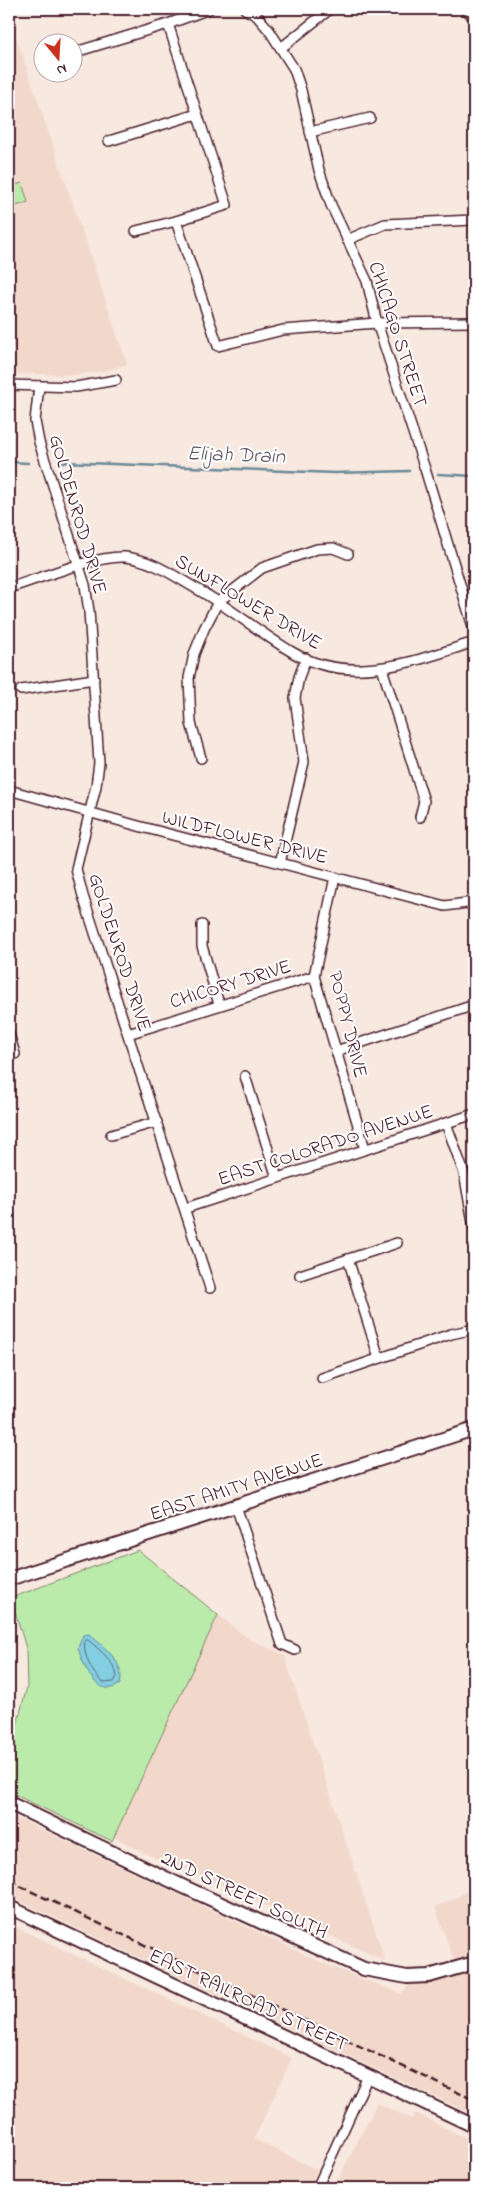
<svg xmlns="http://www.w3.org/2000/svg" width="483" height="2197" viewBox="0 0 483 2197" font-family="'Indie Flower',sans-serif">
<rect width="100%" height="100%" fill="#f7e8e0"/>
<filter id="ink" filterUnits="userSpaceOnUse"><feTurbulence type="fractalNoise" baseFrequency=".02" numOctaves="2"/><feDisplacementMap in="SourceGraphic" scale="10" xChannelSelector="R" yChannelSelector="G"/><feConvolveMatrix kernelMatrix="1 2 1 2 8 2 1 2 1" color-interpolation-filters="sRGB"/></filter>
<g filter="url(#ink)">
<g fill="#f1d8ca">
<polygon points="9,16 127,364 104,371 73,375 9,373"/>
<polygon points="218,1615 250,1640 284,1655 385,1961 181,1866 177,1869 114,1837"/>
<polygon points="9,1814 329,1966 402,1994 409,1984 428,1983 474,1972 474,2115 9,1896"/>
<polygon points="474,1885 474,1957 455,1963 435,1907 458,1897"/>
<polygon points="9,1924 292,2058 254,2139 317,2170 309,2188 9,2188 9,1985 12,1983 9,1973"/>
<polygon points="377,2103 412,2119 415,2113 474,2142 474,2188 334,2188"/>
</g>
<g fill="#baebab" stroke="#82856b">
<polygon points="22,183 28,202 13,207 9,187"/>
<polygon points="138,1550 218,1615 112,1841 9,1792 9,1754 27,1687 26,1648 11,1598"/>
</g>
<path fill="#82cfe1" stroke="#6c8998" d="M89,1634c15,13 37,29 31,50 -23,16 -36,-17 -42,-36l5,-13z"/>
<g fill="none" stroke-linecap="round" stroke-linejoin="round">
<path stroke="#606574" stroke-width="1" d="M88,1640c12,10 26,21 29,36l-3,6 -11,1c-10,-9 -21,-28 -18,-42z"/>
<g stroke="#6c8998" stroke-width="2.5">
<polyline points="9,462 28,463"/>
<polyline points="63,462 334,473 409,471"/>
<polyline points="438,474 474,476"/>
</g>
<polyline stroke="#82cfe1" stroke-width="9" points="9,805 10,806"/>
<g stroke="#4a1f2b" stroke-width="12">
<g id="street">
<polyline points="245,9 257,16 269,30 294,69 301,90 319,170 331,205 367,281 377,323 425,469 474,630"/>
<polyline points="466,9 474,18"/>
<polyline points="281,48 330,9"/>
<polyline points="82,50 168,24 209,9"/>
<polyline points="310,132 370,118"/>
<polyline points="109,141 197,114"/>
<polyline points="176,221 218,346 283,330 377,323 474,322"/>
<polyline points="136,231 176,221 227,205 168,24"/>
<polyline points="347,240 385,224 474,220"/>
<polyline points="9,385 76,387 116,380"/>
<polyline points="39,386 35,421 39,442 85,585 89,611 99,763 96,786 76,869 83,896 210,1288"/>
<path d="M9,588c29,-9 88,-33 116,-31 28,3 49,19 72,32 33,19 62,43 95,63 58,35 124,9 182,-10"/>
<polyline points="382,668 424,801 420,817"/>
<polyline points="21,690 94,679"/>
<polyline points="201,758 191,723 189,678 194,654 204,629 218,602 262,568 317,549 333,548 348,554"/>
<polyline points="9,790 142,827 445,906 474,902"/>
<polyline points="280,863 304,762 295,698 299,677 306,658"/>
<polyline points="335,877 314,976 365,1149"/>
<polyline points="202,925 202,946 219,1004"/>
<polyline points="9,1034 15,1054"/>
<polyline points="128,1034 314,976"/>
<polyline points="336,1051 474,1005"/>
<polyline points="245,1076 277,1178"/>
<polyline points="446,1123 464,1173 474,1228"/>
<polyline points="111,1135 157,1122"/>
<polyline points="186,1208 474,1114"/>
<polyline points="348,1259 379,1358"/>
<polyline points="300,1275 397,1243"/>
<polyline points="322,1378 451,1334 474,1329"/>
<polyline points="236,1506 282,1644 295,1650"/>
<polyline points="317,2188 368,2076"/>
</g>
</g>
<g stroke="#4a1f2b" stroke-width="16">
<g id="secondary">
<polyline points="9,1579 474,1429"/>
<polyline points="9,1803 182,1886 364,1969 407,1977 429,1976 474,1963"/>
<polyline points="9,1907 474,2126"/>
</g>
</g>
<use href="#street" stroke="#fff" stroke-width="9"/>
<use href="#secondary" stroke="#fff" stroke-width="12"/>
<polyline stroke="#4a1f2b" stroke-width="2.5" stroke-dasharray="8 4" stroke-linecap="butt" points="9,1881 474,2100"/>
</g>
</g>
<g text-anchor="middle" stroke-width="4" stroke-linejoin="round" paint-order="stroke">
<g font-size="20" fill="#4a1f2b" stroke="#fff">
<text transform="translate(399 334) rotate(72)" y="7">CHICAGO STREET</text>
<text transform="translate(79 514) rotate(74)" y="7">GOLDENROD DRIVE</text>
<text transform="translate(249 601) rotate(31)" y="7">SUNFLOWER DRIVE</text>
<text transform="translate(245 836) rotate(14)" y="7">WILDFLOWER DRIVE</text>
<text transform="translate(121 952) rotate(72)" y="7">GOLDENROD DRIVE</text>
<text transform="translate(230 983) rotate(-17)" y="7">CHICORY DRIVE</text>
<text transform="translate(349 1024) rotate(76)" y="7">POPPY DRIVE</text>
<text transform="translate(325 1144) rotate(-18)" y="7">EAST COLORADO AVENUE</text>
<text transform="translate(236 1486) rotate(-18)" y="7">EAST AMITY AVENUE</text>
<text transform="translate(245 1894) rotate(25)" y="7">2ND STREET SOUTH</text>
<text transform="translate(249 1999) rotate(25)" y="7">EAST RAILROAD STREET</text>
</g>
<g font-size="21" font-style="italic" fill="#5b5462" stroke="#fff">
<text transform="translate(236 454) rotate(2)" y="7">Elijah Drain</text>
</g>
</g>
<rect width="483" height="2197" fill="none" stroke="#fff" stroke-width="30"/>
<rect x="15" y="15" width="453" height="2167" fill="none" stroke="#4a1f2b" stroke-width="2" filter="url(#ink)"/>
<g transform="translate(58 58) rotate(162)"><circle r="24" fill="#ffffff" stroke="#b7a5aa"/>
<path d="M0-4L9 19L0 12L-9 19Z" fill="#c8321e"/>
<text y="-8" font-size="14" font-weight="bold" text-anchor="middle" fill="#4a1f2b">N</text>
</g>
</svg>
